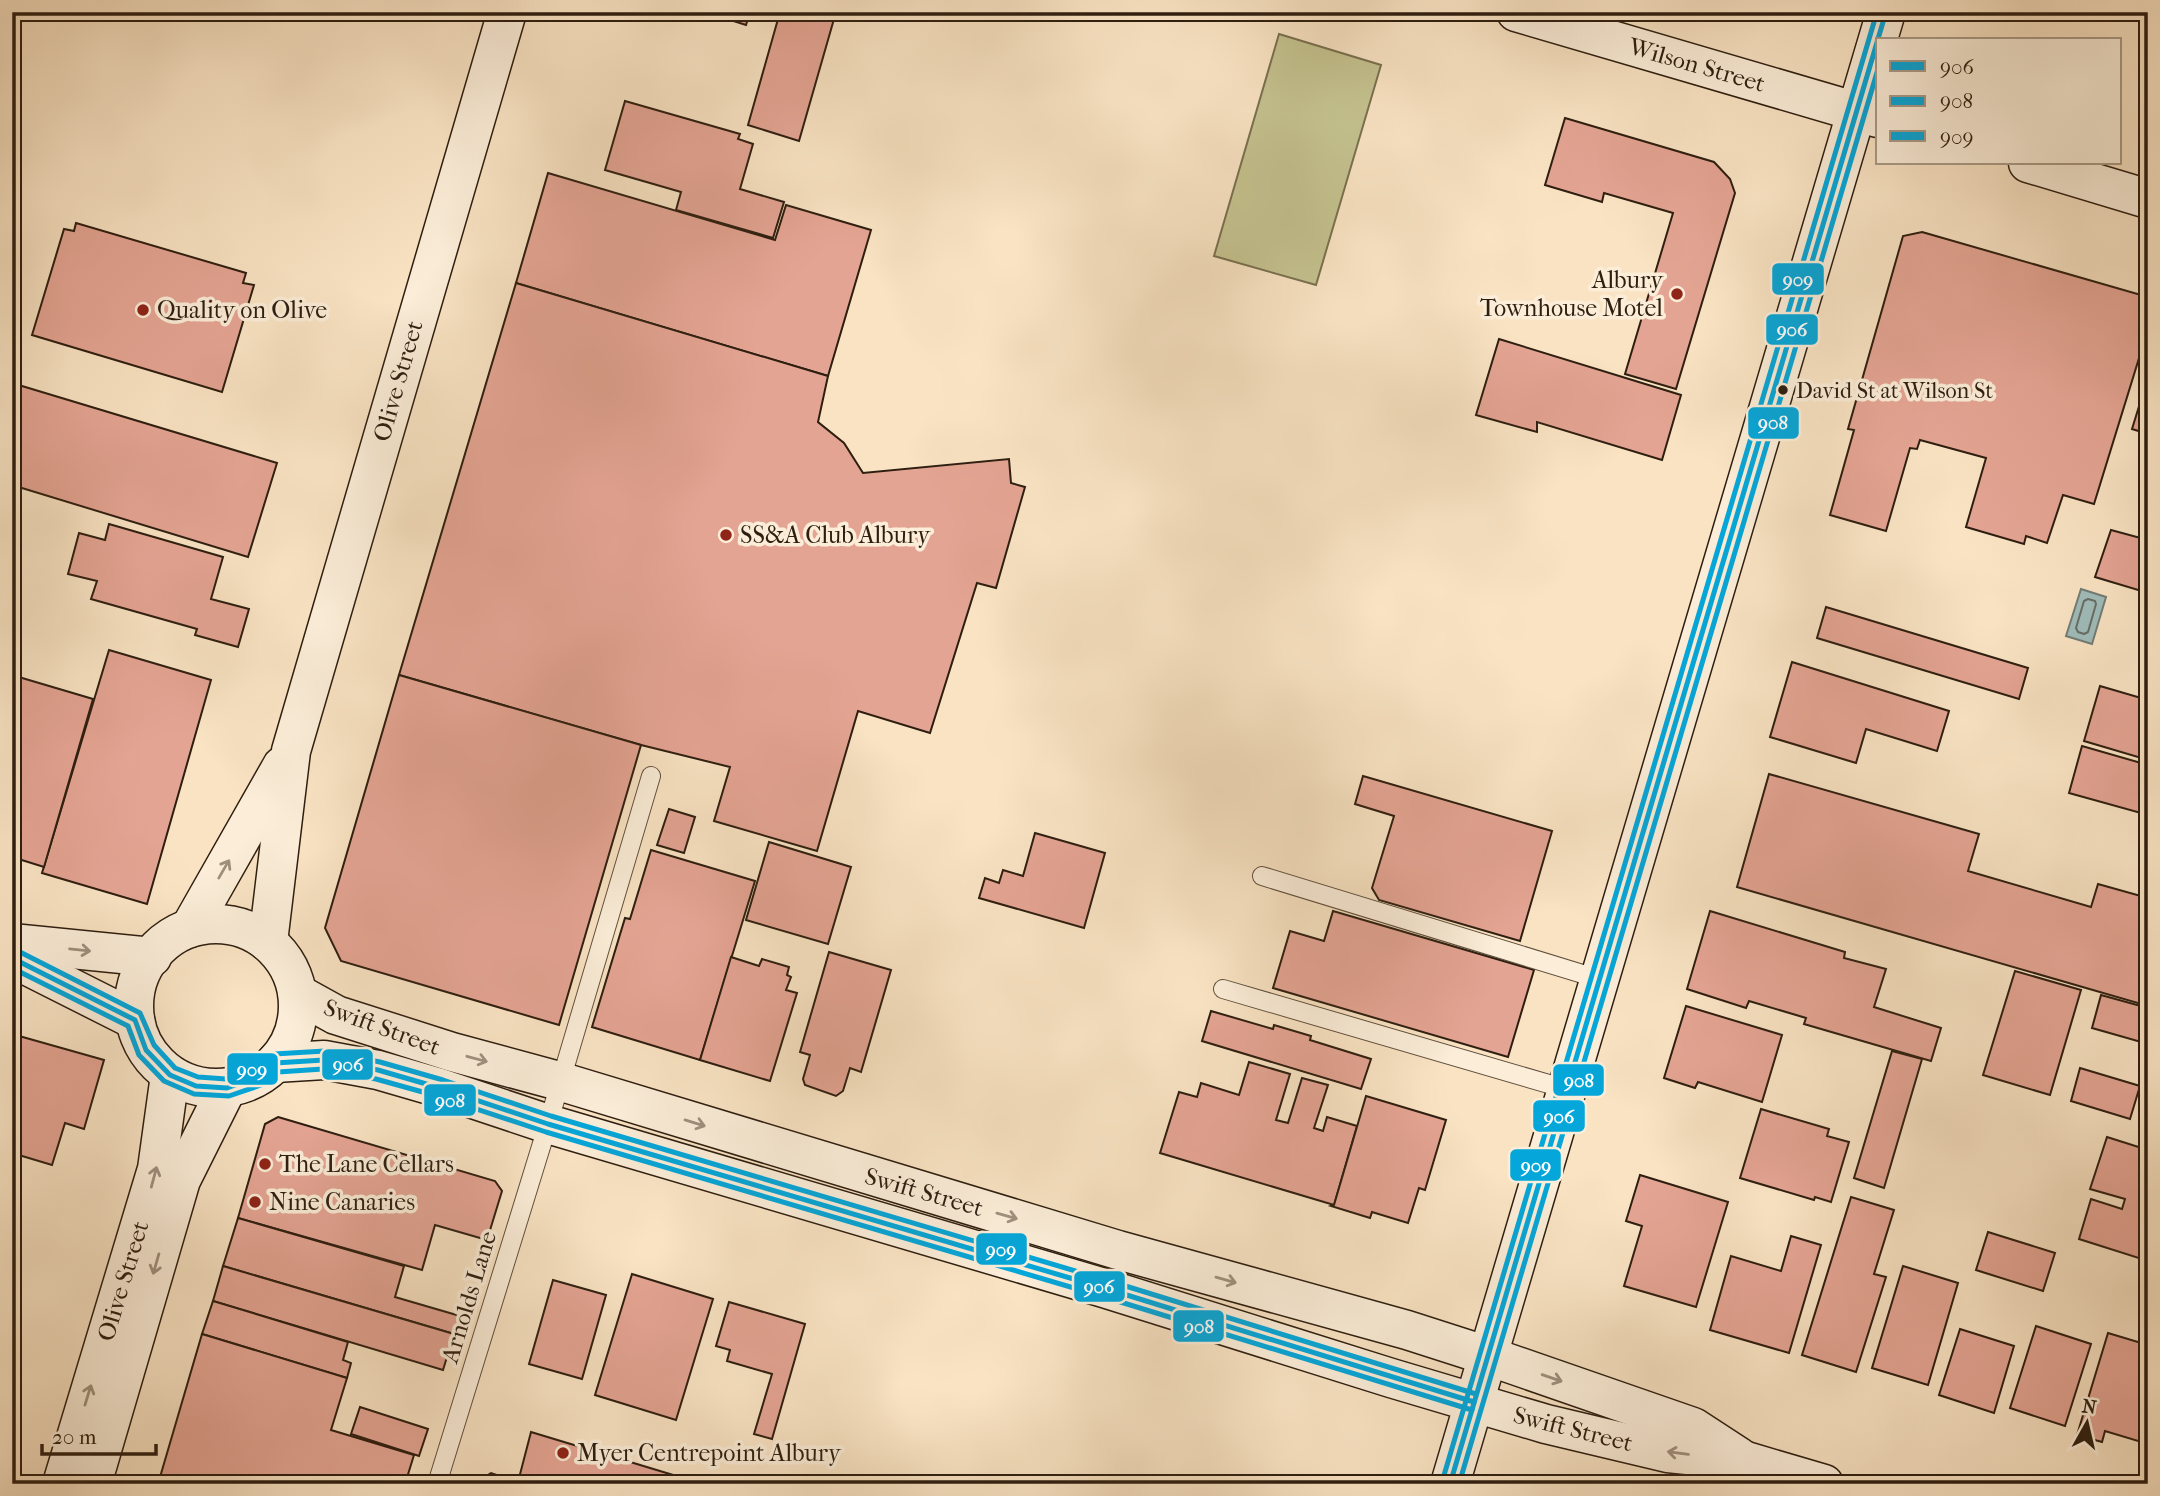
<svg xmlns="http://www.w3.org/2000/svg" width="2160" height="1496" viewBox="0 0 2160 1496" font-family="'IM FELL French Canon',serif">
<rect width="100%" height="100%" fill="#f9e3c3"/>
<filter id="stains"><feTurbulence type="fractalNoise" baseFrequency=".00286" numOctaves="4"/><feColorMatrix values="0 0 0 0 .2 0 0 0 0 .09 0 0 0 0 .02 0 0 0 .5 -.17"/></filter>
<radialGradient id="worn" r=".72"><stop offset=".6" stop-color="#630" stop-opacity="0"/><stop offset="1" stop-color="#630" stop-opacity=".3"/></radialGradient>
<polygon fill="#c4c28f" stroke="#797050" stroke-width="2" points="1279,34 1381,65 1316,285 1214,256"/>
<polygon fill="#a0bdbb" stroke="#727d77" stroke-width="2" points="2081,589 2106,597 2092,644 2066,636"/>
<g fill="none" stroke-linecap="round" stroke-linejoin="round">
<polygon stroke="#676e66" stroke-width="2" points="2088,599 2095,601 2096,604 2088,632 2084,634 2078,632 2076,628 2084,601"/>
</g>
<g fill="#e4a493" stroke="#2e1e10" stroke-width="2">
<polygon points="705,12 750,12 746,25"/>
<polygon points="780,12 836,12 799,141 748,125"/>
<polygon points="625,101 740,134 738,139 753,144 740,189 784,202 773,238 676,210 681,192 605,170"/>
<polygon points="1565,118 1714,162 1730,179 1735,193 1676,389 1625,374 1673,213 1604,193 1602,202 1545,185"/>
<polygon points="548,173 775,240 786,205 871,230 828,376 516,283"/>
<polygon points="76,223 246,273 243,283 254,285 222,392 32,335 64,229 74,231"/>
<polygon points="1922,232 2148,297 2148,329 2094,504 2063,495 2047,543 2026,536 2024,544 1966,527 1986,458 1920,440 1917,449 1910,448 1886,531 1830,515 1854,430 1848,429 1903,236"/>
<polygon points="516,283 828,376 818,422 844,443 863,473 1009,459 1011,483 1025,487 996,588 977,583 930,733 858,711 817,851 714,821 730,767 641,745 399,675"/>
<polygon points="1499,339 1681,395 1662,460 1537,422 1537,432 1476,415"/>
<polygon points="2148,377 2148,434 2132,429"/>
<polygon points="12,383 277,463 248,557 12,485"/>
<polygon points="109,524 223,557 211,599 249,609 238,647 195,635 197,629 91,599 97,581 68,574 79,533 105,540"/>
<polygon points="2111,530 2148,540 2148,593 2095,577"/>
<polygon points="1826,607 2028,668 2019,699 1817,638"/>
<polygon points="109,650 211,680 147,904 42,873"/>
<polygon points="1792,662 1949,711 1937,751 1866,729 1856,763 1770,737"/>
<polygon points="12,675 93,699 44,867 12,857"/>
<polygon points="399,675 641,745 559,1025 341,961 325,928"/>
<polygon points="2100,686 2148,700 2148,760 2084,741"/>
<polygon points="2082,746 2148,765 2148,815 2069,793"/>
<polygon points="1769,774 1979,834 1968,871 2091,907 2098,884 2148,898 2148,1006 1737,887"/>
<polygon points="1363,776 1552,831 1520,941 1379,900 1372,888 1394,816 1355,804"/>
<polygon points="669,809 695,817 684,853 657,845"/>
<polygon points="1035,833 1105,853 1084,928 979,898 985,878 999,883 1003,870 1023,876"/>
<polygon points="769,842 851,867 828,944 746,920"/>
<polygon points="651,850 755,881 700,1060 592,1027 625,918 630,919"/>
<polygon points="1333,911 1534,970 1508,1057 1273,988 1290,931 1324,941"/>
<polygon points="1710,911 1845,952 1844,958 1886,969 1874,1007 1941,1028 1931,1061 1804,1024 1806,1018 1749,1001 1746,1008 1687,989"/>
<polygon points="829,952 891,970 861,1072 850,1068 843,1091 836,1096 805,1085 803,1079 810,1055 800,1052"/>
<polygon points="731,957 759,966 762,959 789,967 787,975 791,977 786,990 797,993 770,1081 700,1060"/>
<polygon points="2015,971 2081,990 2050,1095 1983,1075"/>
<polygon points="2101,995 2148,1008 2148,1044 2092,1028"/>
<polygon points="1686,1006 1782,1035 1762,1102 1698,1082 1695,1088 1664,1078"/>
<polygon points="1211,1011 1273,1029 1274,1025 1311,1036 1310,1040 1371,1059 1361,1089 1202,1041"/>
<polygon points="12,1034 104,1060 84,1129 65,1123 52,1165 12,1153"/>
<polygon points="1892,1051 1922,1059 1884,1188 1854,1178"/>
<polygon points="1249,1062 1290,1074 1276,1120 1288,1123 1302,1078 1328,1085 1314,1128 1323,1131 1327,1117 1357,1126 1334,1205 1160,1153 1179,1092 1197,1097 1201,1083 1239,1095"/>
<polygon points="2080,1068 2140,1086 2130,1119 2071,1101"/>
<polygon points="1366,1096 1446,1120 1425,1190 1419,1188 1408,1223 1372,1212 1370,1218 1331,1206 1334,1205"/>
<polygon points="1761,1109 1829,1129 1827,1136 1849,1142 1831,1202 1815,1197 1814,1200 1740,1178"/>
<polygon points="278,1117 495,1181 502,1191 487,1240 435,1225 422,1270 238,1218 265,1124"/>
<polygon points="2107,1137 2148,1150 2148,1261 2079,1239 2091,1199 2122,1209 2125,1199 2090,1189"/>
<polygon points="1640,1175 1728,1202 1696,1307 1624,1286 1642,1226 1626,1221"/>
<polygon points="1851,1197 1894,1210 1874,1274 1886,1277 1856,1372 1802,1355"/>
<polygon points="238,1218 404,1266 395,1297 460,1316 454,1334 223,1266"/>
<polygon points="1988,1232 2055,1253 2043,1291 1976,1270"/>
<polygon points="1791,1236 1821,1245 1789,1353 1710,1330 1731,1256 1781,1271"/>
<polygon points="223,1266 454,1334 443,1370 213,1301"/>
<polygon points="1903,1266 1958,1283 1928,1385 1872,1368"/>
<polygon points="632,1274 713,1299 676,1420 595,1395"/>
<polygon points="553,1280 606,1295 582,1379 529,1364"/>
<polygon points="213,1301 348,1342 343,1360 351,1363 347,1378 202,1334"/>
<polygon points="729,1302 805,1324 772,1439 754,1434 772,1374 727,1361 730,1350 716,1346"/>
<polygon points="2036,1326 2091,1344 2065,1426 2010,1408"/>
<polygon points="1960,1329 2014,1346 1994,1413 1939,1395"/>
<polygon points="2108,1333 2148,1345 2148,1390 2141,1412 2148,1414 2148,1444 2105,1431 2102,1442 2077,1435"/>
<polygon points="202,1334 347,1378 331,1430 414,1455 405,1484 329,1484 315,1479 314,1484 158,1484"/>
<polygon points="360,1407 428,1429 419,1456 351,1434"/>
<polygon points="531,1432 703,1484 482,1484 483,1478 491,1473 518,1482"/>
</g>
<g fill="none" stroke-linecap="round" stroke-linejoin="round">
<g stroke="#614f3d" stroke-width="20">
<g id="lane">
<polyline points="1262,876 1599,979"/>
<polyline points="1223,989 1566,1089"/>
<polyline points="437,1484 548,1124 651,776"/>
</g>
</g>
<g stroke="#2e1e10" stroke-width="41">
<g id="secondary">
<polyline points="1516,12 1878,118"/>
<polyline points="2028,163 2148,199"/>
<circle cx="216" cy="1006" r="82"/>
<polyline points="190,928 282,766"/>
<polyline points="268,942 291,751 507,12"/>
<polyline points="12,943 152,957"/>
<polyline points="12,958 135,1020"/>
<polyline points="298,994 336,1015 452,1052 559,1081 1118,1250 1407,1330 1488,1356 1693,1427 1739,1457"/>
<polyline points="275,1063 324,1060 378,1070 440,1088 548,1124 1104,1288 1391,1378 1546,1424 1668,1453 1746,1461 1824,1484"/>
<polyline points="62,1484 157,1169 170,1075"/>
<polyline points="92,1484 181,1180 227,1088"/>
<polyline points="1450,1484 1886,12"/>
</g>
</g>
<use href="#lane" stroke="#fbedd8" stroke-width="18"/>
<use href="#secondary" stroke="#fbedd8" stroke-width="38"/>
<g stroke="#fbedd8" stroke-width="10">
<g id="bus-1">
<polyline points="12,958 135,1020 146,1050 170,1075 196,1086 227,1088 260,1076 275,1063 324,1060 378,1070 440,1088 548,1124 1104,1288 1474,1402"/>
<polyline points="1450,1484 1886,12"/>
</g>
</g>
<g stroke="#fbedd8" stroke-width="10">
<g id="bus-2">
<polyline points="12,968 128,1026 139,1055 164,1081 194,1094 229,1096 264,1084 278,1072 323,1069 376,1079 437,1096 546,1132 1101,1296 1472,1410"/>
<polyline points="1459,1484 1878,69"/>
</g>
</g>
<g stroke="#fbedd8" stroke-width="10">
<g id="bus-3">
<polyline points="16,950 140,1013 154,1045 175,1068 198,1077 226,1079 255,1068 274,1054 325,1051 380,1062 443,1080 551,1116 1106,1280 1476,1394"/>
<polyline points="1442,1482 1877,12"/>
</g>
</g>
<use href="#bus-1" stroke="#05a6d9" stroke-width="5"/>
<use href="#bus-2" stroke="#05a6d9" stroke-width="5"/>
<use href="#bus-3" stroke="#05a6d9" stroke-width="5"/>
</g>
<defs><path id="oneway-shaft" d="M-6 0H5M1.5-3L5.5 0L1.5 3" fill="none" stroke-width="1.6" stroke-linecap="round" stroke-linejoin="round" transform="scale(1.75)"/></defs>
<g stroke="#9f907e">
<use href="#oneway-shaft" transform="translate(224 869) rotate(-60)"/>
<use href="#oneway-shaft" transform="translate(80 950) rotate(6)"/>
<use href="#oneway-shaft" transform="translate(477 1059) rotate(15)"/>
<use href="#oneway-shaft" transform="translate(695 1123) rotate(17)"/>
<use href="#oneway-shaft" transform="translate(154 1177) rotate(-75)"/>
<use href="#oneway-shaft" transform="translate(1007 1216) rotate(16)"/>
<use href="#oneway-shaft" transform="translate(156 1264) rotate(106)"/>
<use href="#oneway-shaft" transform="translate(1226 1280) rotate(16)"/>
<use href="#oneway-shaft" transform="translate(1552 1378) rotate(19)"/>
<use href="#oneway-shaft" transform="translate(88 1395) rotate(-73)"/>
<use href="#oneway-shaft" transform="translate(1678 1453) rotate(-173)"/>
</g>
<g fill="#8f2418" stroke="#fbedd8" stroke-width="2.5">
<circle cx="1677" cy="294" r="7"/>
<circle cx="143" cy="310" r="7"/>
<circle cx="726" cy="535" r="7"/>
<circle cx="265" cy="1164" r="7"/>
<circle cx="255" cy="1202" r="7"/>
<circle cx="563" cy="1453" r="7"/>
</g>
<circle fill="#2e1e10" stroke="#fbedd8" stroke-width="2.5" cx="1783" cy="390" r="6"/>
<g text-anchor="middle" stroke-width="7" stroke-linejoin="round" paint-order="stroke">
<g font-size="22" fill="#2e1e10" stroke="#fbedd8" text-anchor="start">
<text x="1796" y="398">David St at Wilson St</text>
</g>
<g font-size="24" fill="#2e1e10" stroke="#fbedd8">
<text transform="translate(1697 65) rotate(16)" y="8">Wilson Street</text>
<text transform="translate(398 381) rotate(-74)" y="8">Olive Street</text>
<text transform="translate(382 1027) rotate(20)" y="8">Swift Street</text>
<text transform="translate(924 1192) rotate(16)" y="8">Swift Street</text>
<text transform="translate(123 1281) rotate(-73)" y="8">Olive Street</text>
<text transform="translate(469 1297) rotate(-73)" y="8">Arnolds Lane</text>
<text transform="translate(1573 1429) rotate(14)" y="8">Swift Street</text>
</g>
<g font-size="24" fill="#2e1e10" stroke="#fbedd8" text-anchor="start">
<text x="1663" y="288" text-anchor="end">Albury<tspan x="1663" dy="28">Townhouse Motel</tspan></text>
<text x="157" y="318">Quality on Olive</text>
<text x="740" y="543">SS&amp;A Club Albury</text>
<text x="279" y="1172">The Lane Cellars</text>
<text x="269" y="1210">Nine Canaries</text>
<text x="577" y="1461">Myer Centrepoint Albury</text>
</g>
</g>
<g stroke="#fbedd8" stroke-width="2.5">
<rect x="1771" y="262" width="54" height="34" rx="7" fill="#05a6d9"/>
<rect x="1765" y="313" width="54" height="33" rx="7" fill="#05a6d9"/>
<rect x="1747" y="406" width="53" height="34" rx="7" fill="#05a6d9"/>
<rect x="321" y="1048" width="53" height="33" rx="7" fill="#05a6d9"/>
<rect x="226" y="1052" width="53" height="34" rx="7" fill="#05a6d9"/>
<rect x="1552" y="1063" width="53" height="34" rx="7" fill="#05a6d9"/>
<rect x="423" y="1083" width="54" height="34" rx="7" fill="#05a6d9"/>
<rect x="1532" y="1099" width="54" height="34" rx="7" fill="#05a6d9"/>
<rect x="1509" y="1148" width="53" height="34" rx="7" fill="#05a6d9"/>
<rect x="975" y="1232" width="53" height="34" rx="7" fill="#05a6d9"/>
<rect x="1073" y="1270" width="53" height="33" rx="7" fill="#05a6d9"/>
<rect x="1172" y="1309" width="53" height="34" rx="7" fill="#05a6d9"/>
</g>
<g font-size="19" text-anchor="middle" font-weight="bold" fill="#fff">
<text x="1798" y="286">909</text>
<text x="1792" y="336">906</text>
<text x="1773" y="429">908</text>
<text x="348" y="1071">906</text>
<text x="252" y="1076">909</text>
<text x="1579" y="1087">908</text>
<text x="450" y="1107">908</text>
<text x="1559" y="1123">906</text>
<text x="1536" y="1172">909</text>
<text x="1001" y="1256">909</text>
<text x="1099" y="1293">906</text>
<text x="1199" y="1333">908</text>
</g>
<rect width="2160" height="1496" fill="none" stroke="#f9e3c3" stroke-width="42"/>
<rect x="14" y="14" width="2132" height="1468" fill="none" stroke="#2e1e10" stroke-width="3.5"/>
<rect x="21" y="21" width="2118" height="1454" fill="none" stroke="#2e1e10" stroke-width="2"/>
<rect x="1876" y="38" width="245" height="126" fill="#fbedd8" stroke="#a99a88" stroke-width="2"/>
<rect x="1890" y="61" width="35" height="10" fill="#05a6d9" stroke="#a99a88" stroke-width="2"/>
<text x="1940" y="74" font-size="21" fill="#2e1e10">906</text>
<rect x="1890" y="96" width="35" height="10" fill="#05a6d9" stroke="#a99a88" stroke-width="2"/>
<text x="1940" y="108" font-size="21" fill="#2e1e10">908</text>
<rect x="1890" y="131" width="35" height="10" fill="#05a6d9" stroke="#a99a88" stroke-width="2"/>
<text x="1940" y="144" font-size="21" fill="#2e1e10">909</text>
<g transform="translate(2087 1423) rotate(8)" stroke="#fbedd8" stroke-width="5" paint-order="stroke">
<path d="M0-5L12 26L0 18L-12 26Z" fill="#2e1e10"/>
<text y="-10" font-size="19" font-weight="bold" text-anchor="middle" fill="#2e1e10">N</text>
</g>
<path d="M42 1444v10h114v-10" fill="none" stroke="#2e1e10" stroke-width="3.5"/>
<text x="52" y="1444" font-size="21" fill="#2e1e10" stroke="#fbedd8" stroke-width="5" paint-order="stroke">20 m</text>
<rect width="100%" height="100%" filter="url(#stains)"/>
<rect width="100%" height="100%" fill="url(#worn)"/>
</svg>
